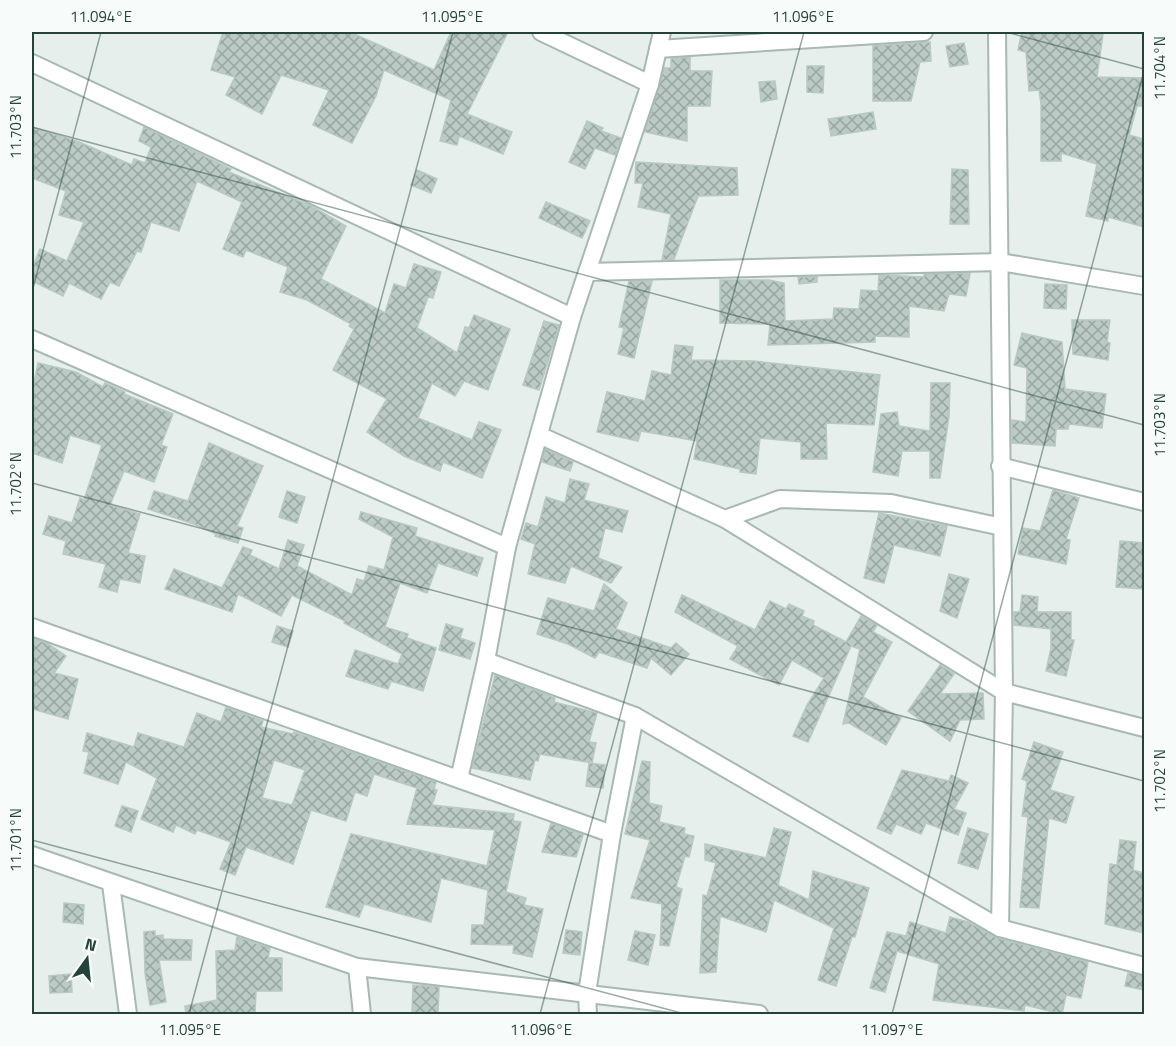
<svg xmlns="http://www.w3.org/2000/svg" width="1176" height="1046" viewBox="0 0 1176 1046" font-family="'Titillium Web',sans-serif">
<defs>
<pattern id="building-cross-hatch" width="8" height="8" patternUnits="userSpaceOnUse" patternTransform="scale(1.5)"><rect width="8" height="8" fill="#bbcac4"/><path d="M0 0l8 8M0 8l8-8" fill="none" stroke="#98a6a0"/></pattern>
</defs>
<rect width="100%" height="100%" fill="#e6efeb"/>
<g fill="url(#building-cross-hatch)" stroke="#b8c9c2" stroke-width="1.5" fill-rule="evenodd">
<polygon points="223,32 350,32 434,70 451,32 508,32 467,114 512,132 503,154 459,136 457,145 440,141 451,100 384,70 376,96 352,143 313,125 329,90 281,75 262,114 226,95 235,77 211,70"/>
<polygon points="1022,32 1103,34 1097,77 1143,78 1142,106 1137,106 1129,135 1144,139 1144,227 1108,217 1108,221 1086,216 1097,164 1061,153 1061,161 1041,161 1041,104 1039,90 1029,91 1026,52 1018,50"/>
<polygon points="930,42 931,61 920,62 911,101 873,101 873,46"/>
<polygon points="964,43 968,64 950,67 946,46"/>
<polygon points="690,57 690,71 712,71 710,106 687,106 687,141 645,132 664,68 671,68 671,59"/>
<polygon points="807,66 824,66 823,93 807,92"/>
<polygon points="775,81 777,99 761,102 759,82"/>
<polygon points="873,112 876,129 831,136 828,119"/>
<polygon points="587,121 603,128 601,131 621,138 615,155 595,148 585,169 569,162"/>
<polygon points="32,127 79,142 132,165 134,159 145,163 151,147 139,141 144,127 231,169 229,172 311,206 346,226 321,279 385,313 394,284 406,288 414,264 441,272 433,298 428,297 417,328 457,353 465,327 469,328 474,315 510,329 488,390 464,381 455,396 432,383 418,418 472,440 479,422 501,430 482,478 443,462 440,471 404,456 367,432 387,399 333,370 354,329 349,326 351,324 307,300 280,292 288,267 246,250 243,257 223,249 242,202 197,181 179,231 151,222 141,252 137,251 119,286 110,282 101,299 69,283 63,296 32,281 32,269 40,249 67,261 84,222 59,215 66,191 32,178"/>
<polygon points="636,162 737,168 738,195 698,196 674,259 662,260 671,214 638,207 643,183 635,183"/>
<polygon points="952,169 968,170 969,224 950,224"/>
<polygon points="417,170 437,179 431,193 411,185"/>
<polygon points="546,202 590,221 582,238 539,218"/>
<polygon points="970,273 966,296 949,294 944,311 909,306 909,337 875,336 875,342 768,345 770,324 720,323 720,280 769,280 784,283 785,321 833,319 834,308 859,309 861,290 878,291 879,275 924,277 924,274"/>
<polygon points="798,277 817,277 817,282 799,284"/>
<polygon points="629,281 652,281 634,358 618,354 624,328 619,327"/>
<polygon points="1045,284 1067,285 1066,309 1044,308"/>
<polygon points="1072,320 1110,320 1107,342 1110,343 1108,360 1073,354"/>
<polygon points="544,321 559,325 539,390 523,385"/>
<polygon points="1022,333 1062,342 1065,389 1106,394 1102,428 1069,424 1068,429 1056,429 1055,446 1012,443 1012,420 1026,422 1027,368 1014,365"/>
<polygon points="675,345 693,347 691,360 754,361 880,375 874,425 826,423 827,459 801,459 801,442 760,438 756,474 740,472 740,469 694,459 697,441 641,431 638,441 597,432 607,392 645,401 652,371 671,375"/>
<polygon points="38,363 76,372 103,387 105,383 125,392 124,394 173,414 161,445 167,447 154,482 124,471 110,505 140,514 128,553 145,556 140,583 120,579 117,592 99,587 106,564 63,554 66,541 43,534 49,516 72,523 80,498 84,500 102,445 70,435 62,463 32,453 32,392"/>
<polygon points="931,383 950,383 949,416 940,478 930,478 930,451 902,451 898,476 873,472 881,414 897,412 899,426 930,431"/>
<polygon points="209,443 263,466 237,526 243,528 238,543 215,536 216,534 194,524 148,509 154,491 188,501"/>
<polygon points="545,449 573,462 570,471 542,462"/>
<polygon points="570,479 589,484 584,500 628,511 622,532 605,528 598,558 622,567 611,583 571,566 565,583 528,574 535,544 521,539 526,523 538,527 546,497 565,503"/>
<polygon points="1053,490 1079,498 1066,539 1070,540 1066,564 1018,554 1023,528 1040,531"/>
<polygon points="287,491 305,497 297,523 279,517"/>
<polygon points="361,512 417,528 415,536 483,558 477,576 438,563 427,593 400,583 385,627 408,634 407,638 436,648 423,691 391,681 388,689 346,676 355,650 398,664 402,654 344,623 345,621 292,595 281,616 238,594 232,612 165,589 174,569 222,588 243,547 252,550 250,555 279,569 288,540 304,545 297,566 352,595 357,579 364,581 369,566 384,570 393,537 359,519"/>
<polygon points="879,513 947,526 940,556 894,545 884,583 864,578"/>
<polygon points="1120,541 1144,543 1144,589 1116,587"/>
<polygon points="949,574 969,579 957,618 940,611"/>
<polygon points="604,584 627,603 616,629 671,648 676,643 689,654 671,675 651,658 647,668 599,652 595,658 568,644 537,634 548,598 594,611"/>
<polygon points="682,595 755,630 770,601 786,609 789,604 804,611 802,616 814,621 813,625 846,642 861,616 877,625 873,632 892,642 863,697 901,718 886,745 849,723 843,724 860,649 851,646 808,742 793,736 807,705 824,678 792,660 779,685 730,659 738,646 675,612"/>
<polygon points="1022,595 1038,597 1037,612 1071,612 1071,640 1074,640 1066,676 1046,671 1051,648 1051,629 1014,625 1014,612 1020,612"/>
<polygon points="446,624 463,629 460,638 475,643 470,659 439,650"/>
<polygon points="277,626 293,631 288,647 272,642"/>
<polygon points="32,638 48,644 66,656 54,673 78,679 68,719 32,709"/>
<polygon points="940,665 954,674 940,694 983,693 984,719 960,720 950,741 908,711"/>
<polygon points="495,675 555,698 554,702 597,713 589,742 596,743 592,763 540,754 538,761 535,760 530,780 472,768"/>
<path d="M226,707l37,14 -2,6 32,7 1,-2 142,50 -2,7 3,1 -5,15 82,9 -1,7 8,1 -15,70 20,6 -2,7 19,4 -11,48 -19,-4 1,-8 -43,-1 1,-19h12l4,-35 -47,-12 -10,44 -67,-18 -5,13 -33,-10 25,-73 136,32 8,-36 -88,-6 10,-36 -43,-14 -7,22 -12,-4 -9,29 -35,-11 -18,54 -47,-17 -11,28 -15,-6 11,-27 -34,-12 -2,4 -19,-9 -3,7 -32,-13 16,-41 -31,-16 -8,22 -34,-11 5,-21 -6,-1 4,-18 47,14 4,-14 46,14 13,-34 24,9zM274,760l31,10 -13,35 -30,-7z"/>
<polygon points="1034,742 1063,752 1050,790 1074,797 1066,823 1049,818 1039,908 1020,907 1028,817 1022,816 1027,781 1022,779"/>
<polygon points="642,761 650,762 649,803 662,806 659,822 685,828 684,834 694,836 689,857 685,856 676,887 682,889 669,946 660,945 662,904 631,898 650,840 625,834"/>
<polygon points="589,763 605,765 603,788 586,786"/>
<polygon points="902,770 949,781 951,775 968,783 954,809 966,813 958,835 926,823 921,834 896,824 891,834 877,828"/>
<polygon points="122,806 138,811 131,832 115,826"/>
<polygon points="551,823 583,835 576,857 542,852"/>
<polygon points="774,828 791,832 778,885 809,900 813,871 869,888 855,937 852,937 836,986 818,980 834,928 774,900 766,932 720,916 716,972 700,973 703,895 707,896 716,863 705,860 705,844 766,858"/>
<polygon points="968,828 988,834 978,869 958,863"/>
<polygon points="1120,840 1136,842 1133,870 1144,873 1144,933 1105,924 1110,864 1117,865"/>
<polygon points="64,903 84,905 83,924 63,922"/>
<polygon points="950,917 968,922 997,938 1088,962 1081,998 1066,995 1062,1014 1025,1005 1024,1011 933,1000 939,964 897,951 885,992 870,988 887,932 906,936 910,922 946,933"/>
<polygon points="566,930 582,932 580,955 563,953"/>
<polygon points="155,931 155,936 163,935 163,939 192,940 191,960 159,960 166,1002 150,1005 145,973 144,932"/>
<polygon points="635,931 655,935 648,965 628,960"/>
<polygon points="237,937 270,948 268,958 282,958 282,991 256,991 255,1014 186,1014 185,1006 217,1000 216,951 235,950"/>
<polygon points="1128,973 1144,976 1144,990 1125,986"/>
<polygon points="71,974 72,992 50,993 49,976"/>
<polygon points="413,985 439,987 438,1014 412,1014"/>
</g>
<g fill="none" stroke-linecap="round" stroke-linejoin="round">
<g stroke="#a8b8b2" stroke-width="20">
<g id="minor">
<polyline points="541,32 650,84"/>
<polyline points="997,32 1004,692 1000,928"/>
<polyline points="658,49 924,32"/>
<polyline points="32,63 572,317"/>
<polyline points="587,272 1000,262 1144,286"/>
<polyline points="32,339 507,547"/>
<polyline points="539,435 725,519 1004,692 1144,728"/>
<polyline points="1000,466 1144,502"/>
<polyline points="725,519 780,499 891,503 1002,527"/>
<polyline points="32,627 612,834"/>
<polyline points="486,661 635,716 1000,928 1144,966"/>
<polyline points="459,779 486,661 507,547 572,317 650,84 662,32"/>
<polyline points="32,855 357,967 759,1014"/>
<polyline points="111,884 128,1014"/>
<polyline points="357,967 362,1014"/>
<polyline points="588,1014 587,993 612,834 635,716"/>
</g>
</g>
<use href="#minor" stroke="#fff" stroke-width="16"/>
</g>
<path fill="none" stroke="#24423a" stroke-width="1.5" stroke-opacity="0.45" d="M1006,32l138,37M32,127l1112,298M32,292l69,-260M32,483l1112,298M32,840l653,174M189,1014l264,-982M540,1014l264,-982M892,1014l252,-943"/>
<rect width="1176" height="1046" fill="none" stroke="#f7fbf9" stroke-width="66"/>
<g transform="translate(87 959) rotate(15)" stroke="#f7fbf9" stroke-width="4.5" paint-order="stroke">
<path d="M0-4.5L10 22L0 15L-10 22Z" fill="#24423a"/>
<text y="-9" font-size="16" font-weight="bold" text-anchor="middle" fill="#24423a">N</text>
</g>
<rect x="33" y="33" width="1110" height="980" fill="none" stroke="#24423a" stroke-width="2"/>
<g font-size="15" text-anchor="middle" fill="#24423a">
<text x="101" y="22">11.094°E</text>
<text x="452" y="22">11.095°E</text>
<text x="803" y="22">11.096°E</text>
<text transform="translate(1160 68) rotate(-90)" y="5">11.704°N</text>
<text transform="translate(16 127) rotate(-90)" y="5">11.703°N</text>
<text transform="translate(1160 425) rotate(-90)" y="5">11.703°N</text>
<text transform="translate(16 484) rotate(-90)" y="5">11.702°N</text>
<text transform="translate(1160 781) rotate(-90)" y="5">11.702°N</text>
<text transform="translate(16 840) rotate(-90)" y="5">11.701°N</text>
<text x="190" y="1035">11.095°E</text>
<text x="541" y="1035">11.096°E</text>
<text x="892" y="1035">11.097°E</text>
</g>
</svg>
